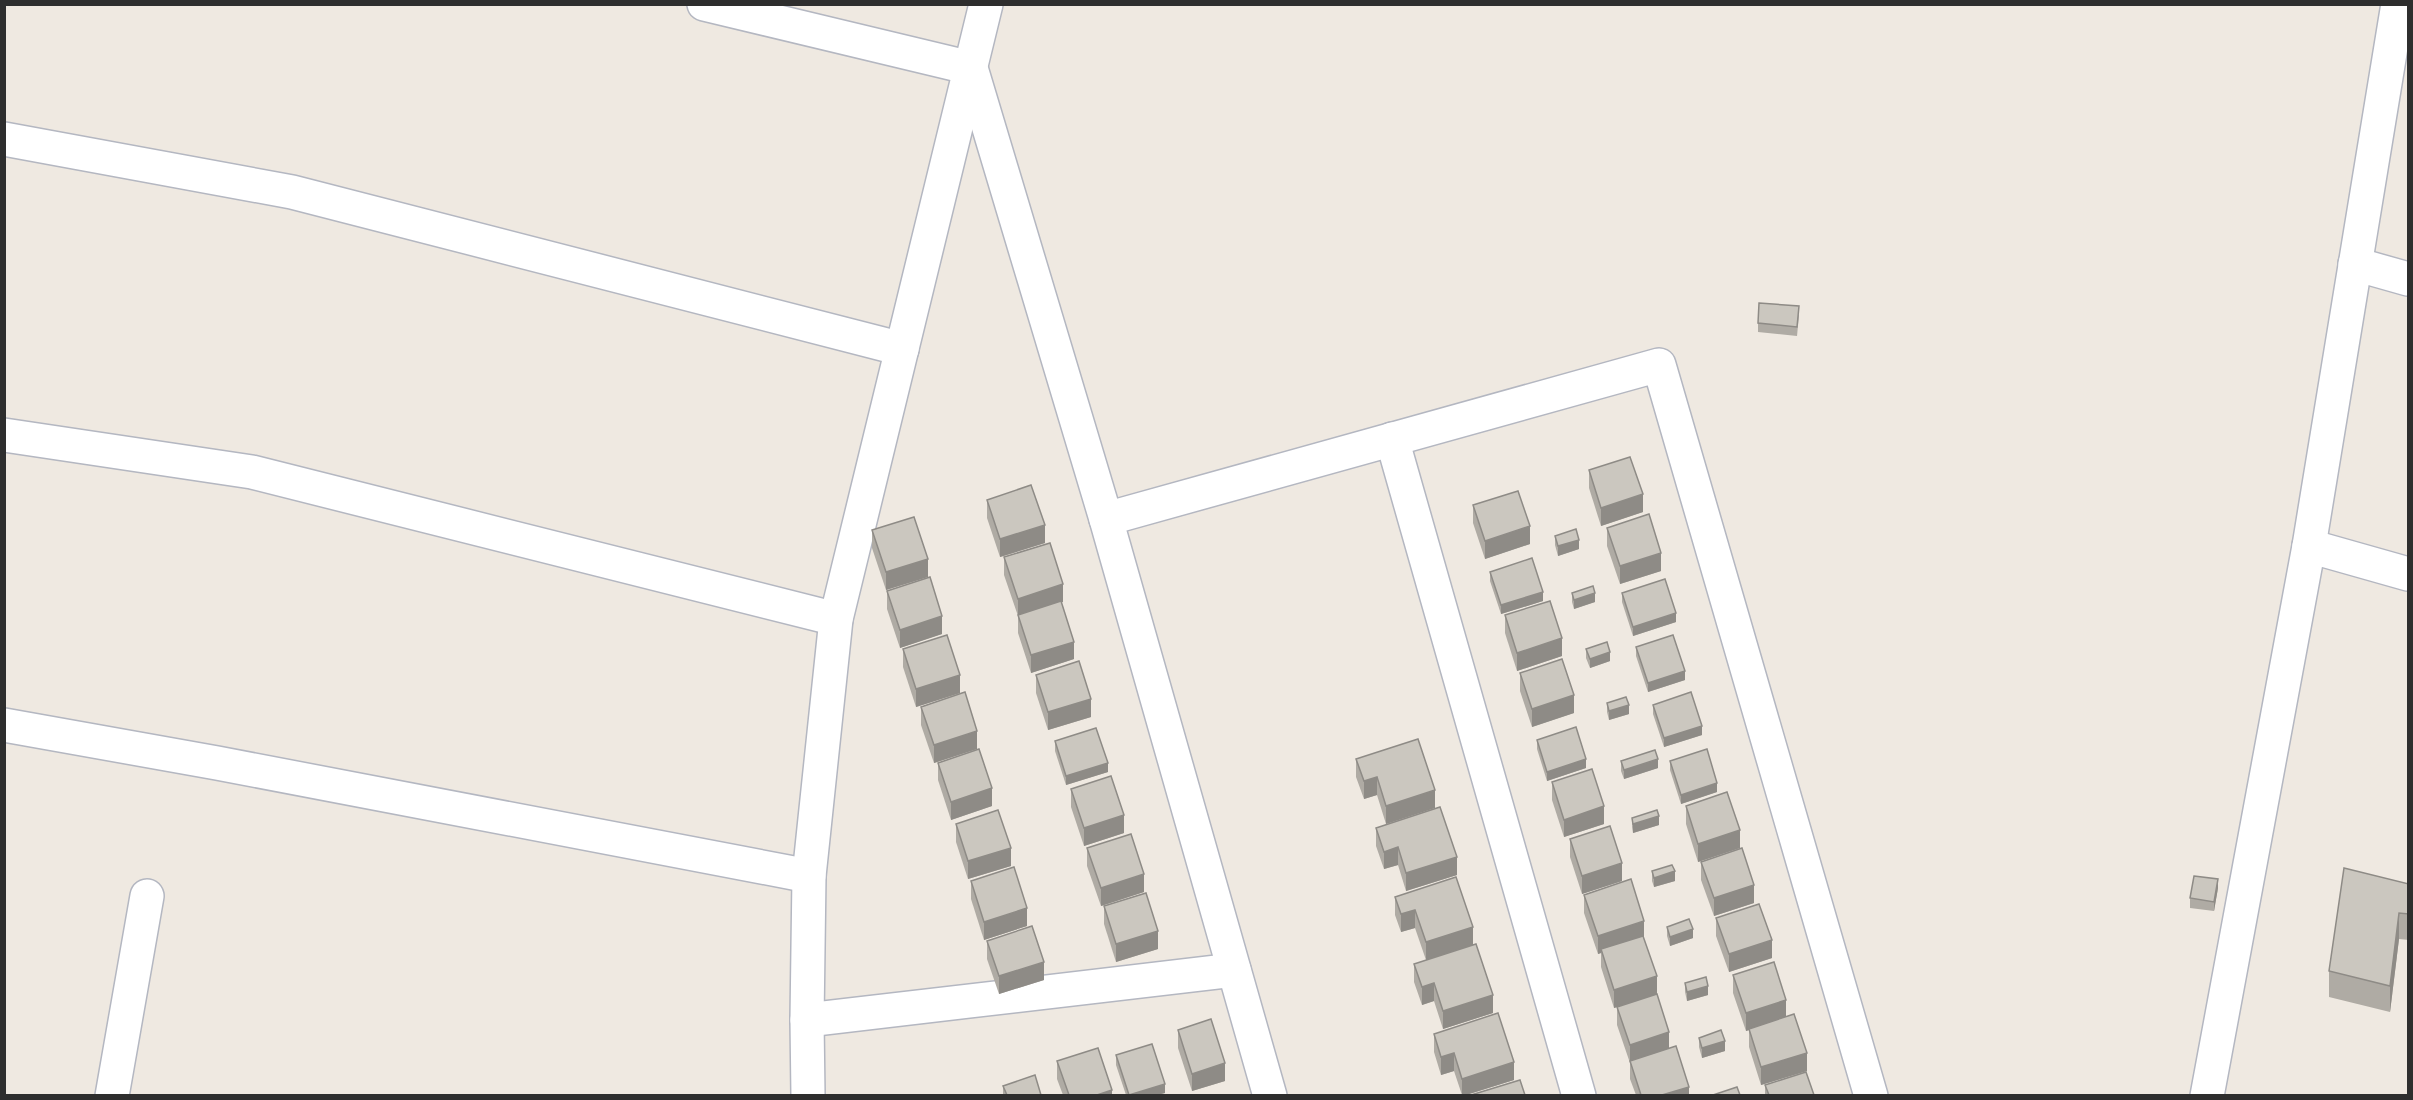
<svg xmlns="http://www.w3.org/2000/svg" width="2413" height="1100" viewBox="0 0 2413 1100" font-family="Inter,sans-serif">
<rect width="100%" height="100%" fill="#efe9e1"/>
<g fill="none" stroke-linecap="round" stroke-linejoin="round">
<g stroke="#b4b7c1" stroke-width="36">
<g id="street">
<polyline points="704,4 971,68 1106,519 1270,1096"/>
<polyline points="4,139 292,192 902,349"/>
<polyline points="2355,264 2408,279"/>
<polyline points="4,435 252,472 836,619"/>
<polyline points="1392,439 1579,1096"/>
<polyline points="1106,519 1659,365 1871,1096"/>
<polyline points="2309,546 2408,574"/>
<polyline points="4,725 217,763 809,876"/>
<polyline points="807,1020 1234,970"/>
<polyline points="112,1096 147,896"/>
<polyline points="808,1096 807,1020 809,876 836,619 986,4"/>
<polyline points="2207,1096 2309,546 2398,4"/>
</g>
</g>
<use href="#street" stroke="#fff" stroke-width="33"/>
</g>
<g fill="#afaba4">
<polygon points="1799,315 1797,336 1758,332 1758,323"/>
<polygon points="1589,470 1643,512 1601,526 1589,488"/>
<polygon points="987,500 1045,543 1000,557 987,518"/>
<polygon points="1473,505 1530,544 1485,559 1473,523"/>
<polygon points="1607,528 1661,571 1620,584 1607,546"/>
<polygon points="872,530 928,577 886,590 872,548"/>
<polygon points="1555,536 1579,549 1558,556 1555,545"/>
<polygon points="1004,557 1063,602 1061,602 1074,659 1031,673 1018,633 1018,616 1004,575"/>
<polygon points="1490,572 1543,601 1501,614 1490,581"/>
<polygon points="887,591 942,634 900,648 887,609"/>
<polygon points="1572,593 1595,602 1574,609 1572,602"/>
<polygon points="1622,593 1676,622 1633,636 1622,602"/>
<polygon points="1505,615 1562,656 1517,671 1505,633"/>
<polygon points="1636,647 1685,680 1648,692 1636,656"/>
<polygon points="903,649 960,693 916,707 903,667"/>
<polygon points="1586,649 1610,661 1590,668 1586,658"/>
<polygon points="1520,673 1574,713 1532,727 1520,691"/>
<polygon points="1036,675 1091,717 1048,730 1036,693"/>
<polygon points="1607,703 1629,714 1609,720 1607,712"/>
<polygon points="1653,705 1702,735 1664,747 1653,714"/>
<polygon points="921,707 977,749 934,763 921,725"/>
<polygon points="1537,740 1586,768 1547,781 1537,749"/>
<polygon points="1055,741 1108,772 1066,785 1055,751"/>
<polygon points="1356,759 1435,808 1386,824 1377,795 1364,799 1356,777"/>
<polygon points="1621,761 1658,768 1624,779 1621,771"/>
<polygon points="1670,761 1717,792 1681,804 1670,770"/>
<polygon points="938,763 992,806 951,820 938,780"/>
<polygon points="1552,782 1604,824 1564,837 1552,800"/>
<polygon points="1071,789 1124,833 1084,846 1071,807"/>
<polygon points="1686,806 1740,848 1698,862 1686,824"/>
<polygon points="1632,818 1659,825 1633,833 1632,827"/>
<polygon points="956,824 1011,866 968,879 956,842"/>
<polygon points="1376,828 1457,875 1406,891 1398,865 1384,869 1376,846"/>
<polygon points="1570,839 1622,881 1582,894 1570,857"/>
<polygon points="1087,848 1144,892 1101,906 1087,866"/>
<polygon points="1701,862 1754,903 1714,916 1701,880"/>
<polygon points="1652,871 1675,881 1654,887 1652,881"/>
<polygon points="971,881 1027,926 984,940 971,899"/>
<polygon points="2409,884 2409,940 2399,939 2390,1012 2329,997 2329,971"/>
<polygon points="2218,888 2214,911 2190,908 2190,898"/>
<polygon points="1584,895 1644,939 1669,1049 1689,1095 1636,1095 1630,1079 1630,1062 1630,1063 1617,1025 1617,1007 1626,1004 1614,1008 1601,967 1601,953 1598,954 1584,913"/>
<polygon points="1395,897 1473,945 1426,960 1415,928 1401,932 1395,915"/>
<polygon points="1104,906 1158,949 1116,962 1104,924"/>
<polygon points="1716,918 1772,958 1729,972 1716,936"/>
<polygon points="1667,927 1693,938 1670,946 1667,936"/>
<polygon points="987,941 1044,980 999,994 987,959"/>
<polygon points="1414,964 1493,1013 1443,1029 1434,1001 1422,1005 1414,982"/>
<polygon points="1733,975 1786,1017 1807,1071 1761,1085 1749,1047 1749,1030 1746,1031 1733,993"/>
<polygon points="1685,983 1708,995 1687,1001 1685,992"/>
<polygon points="1178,1030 1225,1081 1192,1091 1178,1048"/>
<polygon points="1434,1034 1514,1080 1466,1095 1462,1095 1454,1071 1441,1075 1434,1052"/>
<polygon points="1699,1038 1725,1051 1702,1058 1699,1047"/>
<polygon points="1116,1055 1165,1093 1157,1095 1126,1095 1116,1065"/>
<polygon points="1057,1061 1112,1095 1063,1095 1057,1079"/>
<polygon points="1765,1085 1814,1095 1765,1095"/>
<polygon points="1003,1086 1041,1095 1003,1095"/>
</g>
<g fill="#8e8b86">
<polygon points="1643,494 1643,512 1601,526 1601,508"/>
<polygon points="1045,525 1045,543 1000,557 1000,539"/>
<polygon points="1530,526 1530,544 1485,559 1485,541"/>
<polygon points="1579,540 1579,549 1558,556 1558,546"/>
<polygon points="1661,553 1661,571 1620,584 1620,566"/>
<polygon points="928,559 928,577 886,590 886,572"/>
<polygon points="1063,584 1063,602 1018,616 1018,599"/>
<polygon points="1543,592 1543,601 1501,614 1501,605"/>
<polygon points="1595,593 1595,602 1574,609 1574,600"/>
<polygon points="1676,613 1676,622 1633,636 1633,627"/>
<polygon points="942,616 942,634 900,648 900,630"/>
<polygon points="1562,638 1562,656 1517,671 1517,653"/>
<polygon points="1074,642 1074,659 1031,673 1031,655"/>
<polygon points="1610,652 1610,661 1590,668 1590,659"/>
<polygon points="1685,671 1685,680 1648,692 1648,683"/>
<polygon points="960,675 960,693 916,707 916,689"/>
<polygon points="1574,695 1574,713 1532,727 1532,709"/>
<polygon points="1091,699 1091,717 1048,730 1048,712"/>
<polygon points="1629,705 1629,714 1609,720 1609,711"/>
<polygon points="1702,726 1702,735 1664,747 1664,738"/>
<polygon points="977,731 977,749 934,763 934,745"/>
<polygon points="1586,759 1586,768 1547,781 1547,772"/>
<polygon points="1658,759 1658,768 1624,779 1624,770"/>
<polygon points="1108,763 1108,772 1066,785 1066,776"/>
<polygon points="1377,777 1377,795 1364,799 1364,781"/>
<polygon points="1717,783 1717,792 1681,804 1681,795"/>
<polygon points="992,788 992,806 951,820 951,802"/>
<polygon points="1435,790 1435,808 1386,824 1386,806"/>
<polygon points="1604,806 1604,824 1564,837 1564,820"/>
<polygon points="1124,815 1124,833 1084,846 1084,828"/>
<polygon points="1659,816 1659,825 1633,833 1633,824"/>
<polygon points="1740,830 1740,848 1698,862 1698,844"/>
<polygon points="1398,847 1398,865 1384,869 1384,852"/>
<polygon points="1011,848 1011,866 968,879 968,861"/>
<polygon points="1457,857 1457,875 1406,891 1406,873"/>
<polygon points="1622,863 1622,881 1582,894 1582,876"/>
<polygon points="1675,871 1675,881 1654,887 1654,878"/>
<polygon points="1144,874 1144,892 1101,906 1101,888"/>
<polygon points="2218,879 2218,888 2214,911 2214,902"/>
<polygon points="1754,885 1754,903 1714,916 1714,898"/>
<polygon points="1027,908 1027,926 984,940 984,922"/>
<polygon points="1415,910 1415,928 1401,932 1401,914"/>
<polygon points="2399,913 2399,939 2390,1012 2390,986"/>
<polygon points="1644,921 1644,939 1602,953 1601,949 1601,953 1598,954 1598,936"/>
<polygon points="1473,927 1473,945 1426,960 1426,942"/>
<polygon points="1693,929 1693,938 1670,946 1670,937"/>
<polygon points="1158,931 1158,949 1116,962 1116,944"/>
<polygon points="1772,940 1772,958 1729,972 1729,954"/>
<polygon points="1044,962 1044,980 999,994 999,976"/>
<polygon points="1657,976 1657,994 1614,1008 1614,990"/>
<polygon points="1434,983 1434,1001 1422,1005 1422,987"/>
<polygon points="1708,986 1708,995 1687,1001 1687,992"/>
<polygon points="1493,995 1493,1013 1443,1029 1443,1011"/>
<polygon points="1786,1000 1786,1018 1746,1031 1746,1013"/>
<polygon points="1669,1032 1669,1050 1630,1063 1630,1045"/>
<polygon points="1725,1041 1725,1051 1702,1058 1702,1048"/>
<polygon points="1454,1053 1454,1071 1441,1075 1441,1057"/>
<polygon points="1807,1053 1807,1071 1761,1085 1761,1067"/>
<polygon points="1514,1062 1514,1080 1466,1095 1462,1095 1462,1079"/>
<polygon points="1225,1063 1225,1081 1192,1091 1192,1074"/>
<polygon points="1165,1084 1165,1093 1157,1095 1129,1095"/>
<polygon points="1689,1087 1689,1095 1662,1095"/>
<polygon points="1112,1090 1112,1095 1097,1095"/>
</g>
<g fill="#cbc7bf" stroke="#8e8b86" stroke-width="1.5">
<polygon points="1759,303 1799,306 1797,327 1758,323"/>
<polygon points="1630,457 1643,494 1601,508 1589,470"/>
<polygon points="1031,485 1045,525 1000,539 987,500"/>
<polygon points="1518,491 1530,526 1485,541 1473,505"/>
<polygon points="1649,514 1661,553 1620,566 1607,528"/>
<polygon points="914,517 928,559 886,572 872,530"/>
<polygon points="1576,529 1579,540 1558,546 1555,536"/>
<polygon points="1050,543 1063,584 1018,599 1004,557"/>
<polygon points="1532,558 1543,592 1501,605 1490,572"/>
<polygon points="930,577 942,616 900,630 887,591"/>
<polygon points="1665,579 1676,613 1633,627 1622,593"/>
<polygon points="1593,586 1595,593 1574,600 1572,593"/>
<polygon points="1061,601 1074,642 1031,655 1018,615"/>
<polygon points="1550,601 1562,638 1517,653 1505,615"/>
<polygon points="947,635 960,675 916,689 903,649"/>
<polygon points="1673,635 1685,671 1648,683 1636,647"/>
<polygon points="1607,642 1610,652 1590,659 1586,649"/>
<polygon points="1562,659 1574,695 1532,709 1520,673"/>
<polygon points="1079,661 1091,699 1048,712 1036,675"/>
<polygon points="965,692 977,731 934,745 921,707"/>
<polygon points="1691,692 1702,726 1664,738 1653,705"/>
<polygon points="1626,697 1629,705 1609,711 1607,703"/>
<polygon points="1576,727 1586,759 1547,772 1537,740"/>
<polygon points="1096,728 1108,763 1066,776 1055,741"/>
<polygon points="1418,739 1435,790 1386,806 1377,777 1364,781 1356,759"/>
<polygon points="979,749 992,788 951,802 938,763"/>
<polygon points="1707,749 1717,783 1681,795 1670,761"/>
<polygon points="1655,750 1658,759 1624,770 1621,761"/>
<polygon points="1592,769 1604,806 1564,820 1552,782"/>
<polygon points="1111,776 1124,815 1084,828 1071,789"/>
<polygon points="1727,792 1740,830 1698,844 1686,806"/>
<polygon points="1440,807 1457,857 1406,873 1398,847 1384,852 1376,828"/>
<polygon points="998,810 1011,848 968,861 956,824"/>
<polygon points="1657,810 1659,816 1633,824 1632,818"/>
<polygon points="1610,826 1622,863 1582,876 1570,839"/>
<polygon points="1131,834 1144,874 1101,888 1087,848"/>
<polygon points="1742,848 1754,885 1714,898 1701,862"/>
<polygon points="1672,865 1675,871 1654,878 1652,871"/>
<polygon points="1014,867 1027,908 984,922 971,881"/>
<polygon points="2344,868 2409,884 2409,914 2399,913 2390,986 2329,971"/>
<polygon points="2194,876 2218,879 2214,902 2190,898"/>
<polygon points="1456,877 1473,927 1426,942 1415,910 1401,914 1395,897"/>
<polygon points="1631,879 1644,921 1598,936 1584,895"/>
<polygon points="1146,893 1158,931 1116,944 1104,906"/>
<polygon points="1759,904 1772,940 1729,954 1716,918"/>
<polygon points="1689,919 1693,929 1670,937 1667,927"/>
<polygon points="1032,926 1044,962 999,976 987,941"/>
<polygon points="1643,936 1657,976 1614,990 1601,949"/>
<polygon points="1476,944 1493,995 1443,1011 1434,983 1422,987 1414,964"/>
<polygon points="1774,962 1786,1000 1746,1013 1733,975"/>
<polygon points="1706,977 1708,986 1687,992 1685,983"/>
<polygon points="1657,994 1669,1032 1630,1045 1617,1007"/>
<polygon points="1498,1013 1514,1062 1462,1079 1454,1053 1441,1057 1434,1034"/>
<polygon points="1794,1014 1807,1053 1761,1067 1749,1029"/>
<polygon points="1211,1019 1225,1063 1192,1074 1178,1030"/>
<polygon points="1721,1030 1725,1041 1702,1048 1699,1038"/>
<polygon points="1152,1044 1165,1084 1129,1095 1116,1055"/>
<polygon points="1676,1046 1689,1087 1662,1095 1641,1095 1630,1061"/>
<polygon points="1098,1048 1112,1090 1097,1095 1069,1095 1057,1061"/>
<polygon points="1806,1072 1814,1095 1769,1095 1765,1085"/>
<polygon points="1035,1075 1041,1095 1007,1095 1003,1086"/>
<polygon points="1520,1080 1525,1095 1471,1095"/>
<polygon points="1737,1087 1740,1095 1713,1095"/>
</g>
<rect width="2413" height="1100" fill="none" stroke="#2e2e2e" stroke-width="12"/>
</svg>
